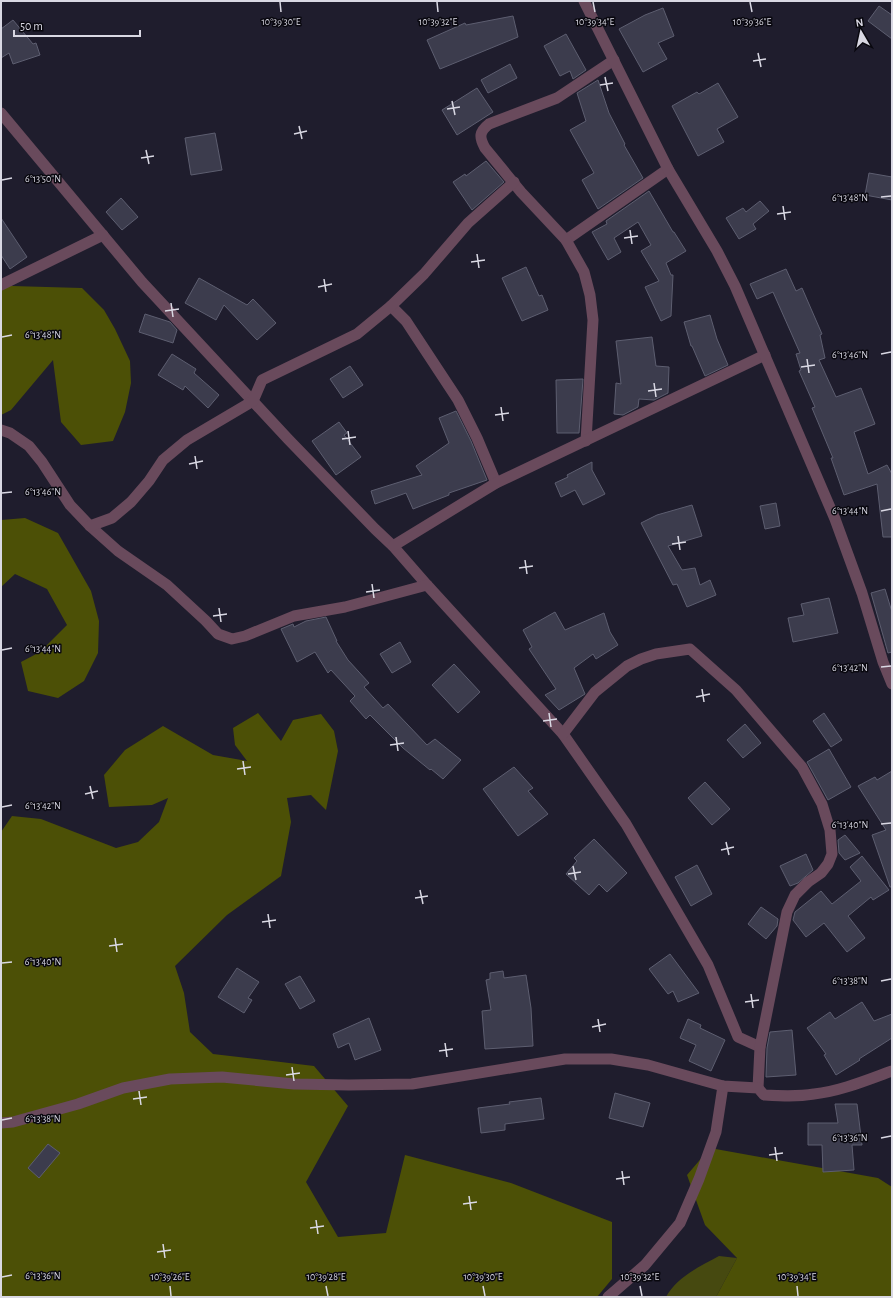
<svg xmlns="http://www.w3.org/2000/svg" width="893" height="1298" viewBox="0 0 893 1298" font-family="'Alegreya Sans',sans-serif">
<rect width="100%" height="100%" fill="#1f1d2d"/>
<path fill="#464910" d="M719,1256l18,2 -21,39h-50c10,-19 34,-31 53,-41z"/>
<g fill="#4c5006">
<polygon points="1,282 12,286 82,288 104,310 115,329 130,361 131,383 125,412 113,441 81,445 61,422 53,360 11,410 1,415"/>
<polygon points="25,518 58,533 91,591 99,621 98,653 84,681 58,698 28,691 21,662 40,652 67,625 47,589 15,574 1,587 1,520"/>
<polygon points="258,713 281,741 293,720 321,714 334,731 338,751 326,810 311,795 287,798 291,822 281,876 227,915 175,966 184,993 190,1032 213,1054 314,1066 348,1106 306,1182 338,1237 386,1233 405,1155 511,1183 612,1222 612,1279 597,1297 1,1297 1,832 12,816 41,819 116,848 138,842 159,822 168,798 152,805 109,807 104,775 125,750 163,726 213,755 247,761 235,745 233,728"/>
<polygon points="710,1148 878,1178 892,1187 892,1297 716,1297 737,1258 705,1225 687,1175"/>
</g>
<g fill="#3c3c4d" stroke="#5d5e70">
<polygon points="879,6 892,15 892,39 868,21"/>
<polygon points="663,8 674,36 658,43 667,59 643,72 619,29 645,15"/>
<polygon points="513,16 518,37 440,69 427,40 465,23 466,25"/>
<polygon points="13,20 33,44 36,43 40,55 13,64 9,53 1,58 1,29"/>
<polygon points="566,34 586,70 573,79 570,71 560,76 544,46"/>
<polygon points="510,64 517,78 488,93 481,80"/>
<polygon points="598,80 609,113 625,144 624,145 643,178 598,209 582,180 594,173 570,130 586,121 577,93"/>
<polygon points="718,83 738,117 717,129 724,142 698,156 672,106 697,92 699,94"/>
<polygon points="477,88 493,112 457,135 442,110"/>
<polygon points="215,133 222,170 191,175 185,138"/>
<polygon points="486,161 504,182 472,210 453,182 465,174 466,176"/>
<polygon points="869,173 892,177 892,200 865,195"/>
<polygon points="649,191 673,232 674,232 686,251 666,263 671,275 673,275 671,316 661,321 645,287 659,281 641,251 651,245 638,222 614,238 621,252 608,260 592,232 607,224 606,221"/>
<polygon points="121,198 138,217 122,230 106,212"/>
<polygon points="760,201 769,211 753,224 756,229 739,239 726,218 743,208 746,212"/>
<polygon points="1,218 27,257 10,269 1,255"/>
<polygon points="526,267 539,296 542,295 548,310 522,321 502,278"/>
<polygon points="786,269 796,291 802,288 822,334 820,335 825,358 819,360 836,397 861,388 875,424 854,432 868,474 887,465 892,474 892,537 883,537 877,484 844,495 831,458 833,458 812,408 815,407 799,371 801,370 796,354 800,353 773,292 757,299 750,284"/>
<polygon points="199,278 247,305 253,299 276,323 257,340 224,305 216,320 185,303"/>
<polygon points="145,314 170,322 177,330 173,343 139,332"/>
<polygon points="710,315 717,339 728,365 705,376 692,346 691,346 684,322"/>
<polygon points="652,337 656,366 669,367 668,393 654,400 639,399 638,407 623,415 614,414 616,383 621,384 616,341"/>
<polygon points="172,354 196,369 194,373 219,395 208,408 185,386 183,390 158,375"/>
<polygon points="350,366 363,385 343,398 330,379"/>
<polygon points="583,379 579,433 557,433 556,380"/>
<polygon points="456,411 471,441 487,480 449,493 449,495 413,509 406,493 375,504 371,491 422,475 416,466 449,443 439,418"/>
<polygon points="339,422 347,433 344,435 361,457 336,475 312,441"/>
<polygon points="592,462 592,470 605,494 583,505 575,490 561,497 555,483 568,477 567,475"/>
<polygon points="776,503 780,526 765,529 760,506"/>
<polygon points="692,505 702,536 668,546 682,570 695,568 700,585 710,580 716,595 687,607 677,584 673,585 641,523 657,515"/>
<polygon points="885,589 892,612 892,652 888,653 871,593"/>
<polygon points="829,598 838,633 793,642 788,618 804,615 801,604"/>
<polygon points="555,612 565,630 604,613 610,632 618,645 596,659 593,654 574,668 585,694 559,710 545,695 556,689 529,649 532,647 523,630"/>
<polygon points="326,617 337,641 336,641 348,660 369,683 364,687 383,708 388,704 427,745 435,739 461,760 443,779 431,769 430,770 403,748 370,715 366,719 350,701 355,696 331,670 328,673 315,652 297,662 281,629 293,624 294,627 306,621"/>
<polygon points="400,642 411,662 392,673 380,654"/>
<polygon points="454,664 480,692 458,713 432,685"/>
<polygon points="824,713 842,740 831,747 813,721"/>
<polygon points="745,724 761,743 743,758 727,740"/>
<polygon points="829,749 851,787 828,800 807,762"/>
<polygon points="514,767 533,788 528,791 548,814 518,836 483,789"/>
<polygon points="892,771 892,887 890,887 872,835 886,830 858,786 875,777 877,780"/>
<polygon points="705,782 730,809 712,825 688,798"/>
<polygon points="845,835 860,853 845,860 839,853 838,840"/>
<polygon points="594,839 627,873 607,892 599,884 589,895 566,874 577,861 574,858"/>
<polygon points="806,854 813,870 798,883 790,886 780,866"/>
<polygon points="862,856 889,890 873,900 871,897 848,916 865,938 847,952 824,923 806,937 793,920 795,912 821,891 832,904 861,881 850,867"/>
<polygon points="697,865 712,894 691,906 675,877"/>
<polygon points="761,907 778,919 777,926 766,939 748,924"/>
<polygon points="670,954 699,993 678,1002 673,991 668,994 649,969"/>
<polygon points="237,968 259,982 248,998 252,1000 244,1013 218,997"/>
<polygon points="503,971 504,978 526,975 531,1008 533,1046 485,1049 482,1011 491,1010 486,980 490,979 490,973"/>
<polygon points="300,976 315,1001 300,1009 285,984"/>
<polygon points="862,1002 874,1021 892,1014 892,1038 859,1059 860,1060 836,1075 824,1055 826,1054 807,1028 830,1012 835,1019"/>
<polygon points="369,1018 381,1050 355,1060 349,1043 338,1048 333,1034"/>
<polygon points="688,1019 701,1025 700,1028 725,1040 711,1071 689,1061 696,1045 680,1038"/>
<polygon points="792,1030 796,1075 766,1077 767,1048 770,1032"/>
<polygon points="615,1093 650,1103 643,1127 609,1118"/>
<polygon points="541,1098 544,1119 505,1124 505,1130 481,1133 478,1108 510,1104 509,1102"/>
<polygon points="835,1104 857,1104 862,1145 852,1145 854,1170 823,1172 822,1145 808,1145 808,1123 838,1123"/>
<polygon points="48,1144 60,1153 39,1178 28,1168"/>
</g>
<g fill="none" stroke-linecap="round" stroke-linejoin="round">
<g stroke="#694a5c" stroke-width="11">
<polyline points="1,113 142,282 288,439 375,529 393,546 427,585 563,734 626,824 708,965 738,1037 760,1047 758,1088"/>
<polyline points="566,240 668,169"/>
<polyline points="1,285 103,235"/>
<polyline points="391,306 406,321 458,400 477,438 496,483"/>
<polyline points="1,430 10,433 29,446 42,462 70,505 90,526 118,551 167,585 206,621 218,634 232,639 245,636 294,616 345,607 427,585"/>
<path d="M586,441l7,-121 -3,-25 -6,-23 -18,-32 -45,-48 -36,-44c-6,-11 -6,-16 4,-24l68,-26 57,-38"/>
<polyline points="90,526 112,518 131,502 149,481 163,460 187,440 253,401 262,380 357,334 391,306 424,274 468,223 514,182"/>
<polyline points="393,546 496,483 765,355"/>
<polyline points="563,734 595,692 627,666 641,659 656,654 690,649 736,690 802,767 822,804 830,830 832,854 828,864 821,873 808,882 795,895 787,912 760,1047"/>
<polyline points="608,1297 645,1265 680,1223 699,1179 716,1132 723,1086"/>
</g>
<g stroke="#694a5c" stroke-width="11">
<polyline points="584,1 668,169 717,251 735,286 835,519 862,593 883,662 892,684"/>
<path d="M1,1123l12,-1 65,-18 45,-16 47,-9 52,-2 72,7 55,1 63,-1 153,-25h46l37,6 75,21 35,2 6,7c17,1 33,2 50,-1 27,-3 53,-14 78,-23"/>
</g>
</g>
<path fill="none" stroke="#d9d8e3" stroke-width="1.5" d="M280,2l1,10M437,2l1,10M593,2l2,10M750,2l2,10M758,53l3,14M753,61l13,-2M605,77l3,14M600,85l13,-2M452,101l3,14M447,109l13,-2M299,126l3,13M294,134l13,-3M146,150l3,14M141,158l13,-2M2,180l10,-2M881,197l10,-1M783,206l2,14M777,214l14,-2M630,230l2,14M624,238l14,-2M477,254l2,14M471,262l14,-2M324,279l2,13M318,287l14,-3M171,303l2,14M165,311l14,-2M2,337l10,-2M881,354l10,-2M807,359l2,14M801,367l14,-2M654,383l2,14M648,391l14,-2M501,407l2,14M495,415l14,-2M348,431l2,14M342,439l14,-2M195,456l2,13M189,464l14,-3M2,493l10,-1M881,511l10,-2M678,536l2,14M672,544l14,-2M525,560l2,14M519,568l14,-2M372,584l2,14M366,592l14,-2M219,608l2,14M213,616l14,-2M2,650l10,-2M881,667l10,-1M702,689l2,13M696,697l14,-3M549,713l2,14M543,721l14,-2M396,737l2,14M390,745l14,-2M243,761l2,14M237,769l14,-2M90,786l3,13M85,794l13,-3M2,807l10,-2M881,824l10,-1M726,842l3,13M721,850l13,-3M573,866l3,14M568,874l13,-2M420,890l3,14M415,898l13,-2M268,914l2,14M262,922l14,-2M115,938l2,14M109,946l14,-2M2,963l10,-1M881,981l10,-2M751,994l2,14M745,1002l14,-2M598,1019l2,13M592,1027l14,-3M445,1043l2,14M439,1051l14,-2M292,1067l2,14M286,1075l14,-2M139,1091l2,14M133,1099l14,-2M2,1120l10,-2M881,1138l10,-2M775,1147l2,14M769,1155l14,-2M622,1171l2,14M616,1179l14,-2M469,1196l2,14M463,1204l14,-2M316,1220l2,14M310,1228l14,-2M163,1244l2,14M157,1252l14,-2M2,1277l10,-2M170,1286l1,10M326,1286l2,10M483,1286l2,10M640,1286l2,10M797,1286l1,10"/>
<g font-size="10" text-anchor="middle" fill="#d9d8e3" stroke="#09080f" stroke-width="3" stroke-linejoin="round" paint-order="stroke">
<text x="595" y="25">10°39'34"E</text>
<text x="752" y="25">10°39'36"E</text>
<text x="281" y="25">10°39'30"E</text>
<text x="438" y="25">10°39'32"E</text>
<text x="43" y="182">6°13'50"N</text>
<text x="850" y="201">6°13'48"N</text>
<text x="43" y="338">6°13'48"N</text>
<text x="850" y="358">6°13'46"N</text>
<text x="43" y="495">6°13'46"N</text>
<text x="850" y="514">6°13'44"N</text>
<text x="43" y="652">6°13'44"N</text>
<text x="850" y="671">6°13'42"N</text>
<text x="43" y="809">6°13'42"N</text>
<text x="850" y="828">6°13'40"N</text>
<text x="43" y="965">6°13'40"N</text>
<text x="850" y="984">6°13'38"N</text>
<text x="43" y="1122">6°13'38"N</text>
<text x="850" y="1141">6°13'36"N</text>
<text x="43" y="1279">6°13'36"N</text>
<text x="170" y="1280">10°39'26"E</text>
<text x="326" y="1280">10°39'28"E</text>
<text x="483" y="1280">10°39'30"E</text>
<text x="640" y="1280">10°39'32"E</text>
<text x="797" y="1280">10°39'34"E</text>
</g>
<rect width="893" height="1298" fill="none" stroke="#d9d8e3" stroke-width="4"/>
<g transform="translate(861 32) rotate(351)" stroke="#09080f" stroke-width="3" paint-order="stroke">
<path d="M0-3L7 15L0 10L-7 15Z" fill="#d9d8e3"/>
<text y="-6" font-size="11" font-weight="bold" text-anchor="middle" fill="#d9d8e3">N</text>
</g>
<path d="M14 30v6h126v-6" fill="none" stroke="#d9d8e3" stroke-width="2"/>
<text x="20" y="30" font-size="12" fill="#d9d8e3" stroke="#09080f" stroke-width="3" paint-order="stroke">50 m</text>
</svg>
